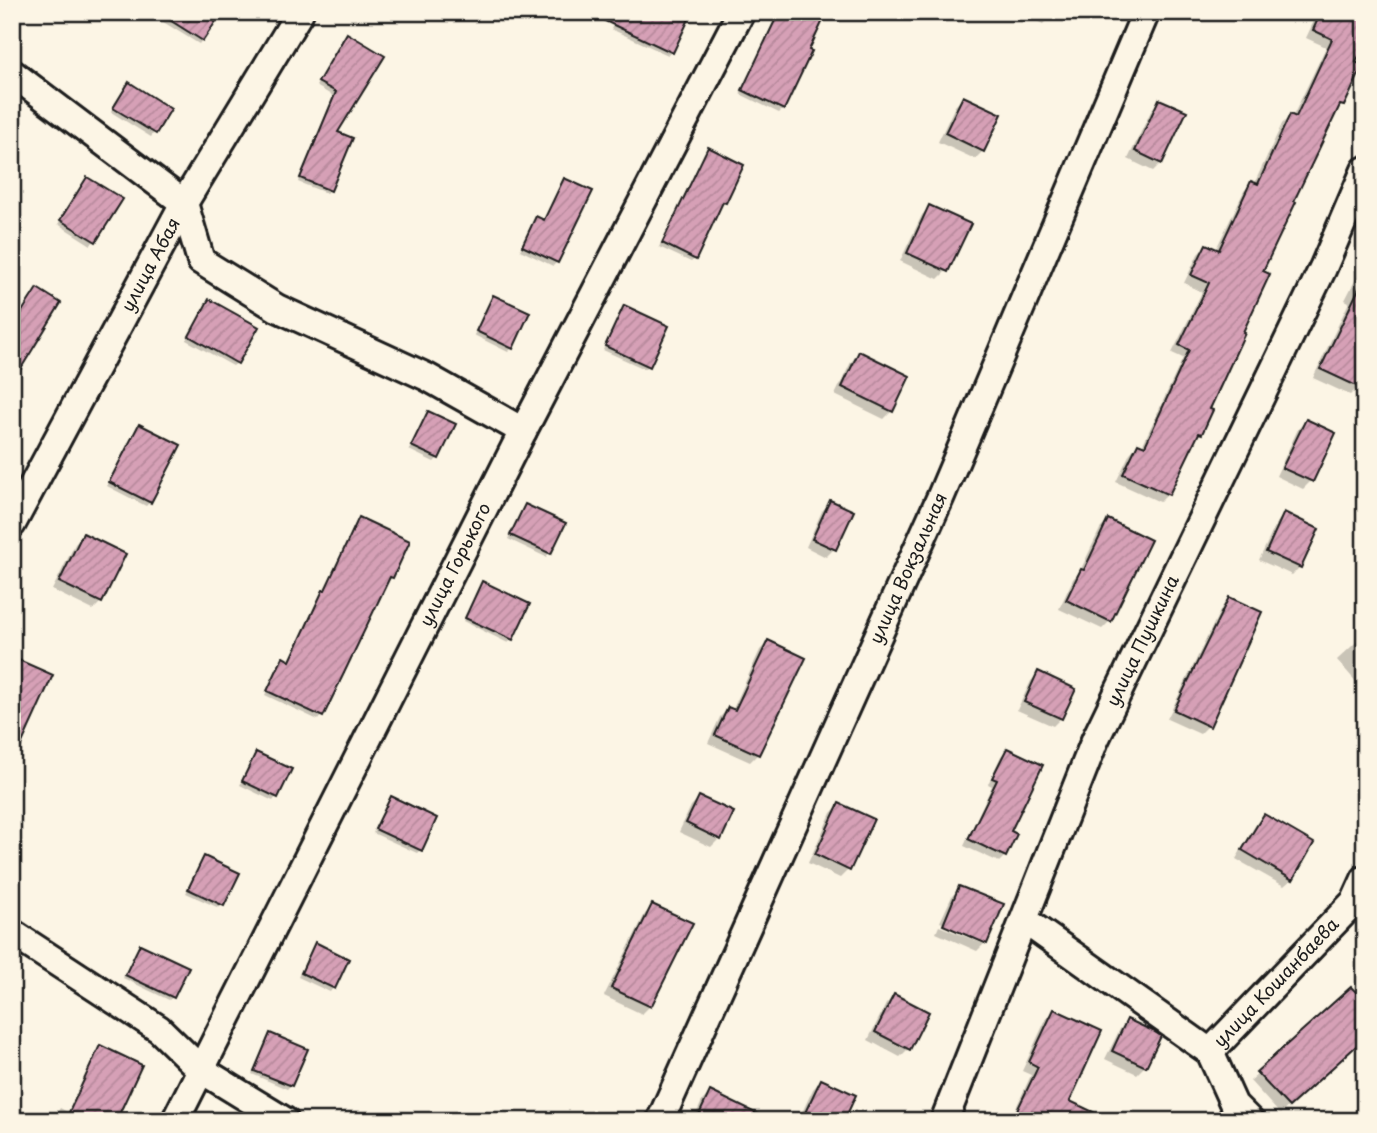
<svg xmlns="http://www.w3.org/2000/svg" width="1377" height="1133" viewBox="0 0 1377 1133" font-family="'Playpen Sans',sans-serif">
<defs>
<pattern id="building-hatch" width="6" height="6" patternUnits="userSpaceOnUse" patternTransform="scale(1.75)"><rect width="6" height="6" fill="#d6a0b6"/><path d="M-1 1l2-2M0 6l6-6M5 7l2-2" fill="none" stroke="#b7899c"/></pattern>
</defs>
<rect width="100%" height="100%" fill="#fcf5e5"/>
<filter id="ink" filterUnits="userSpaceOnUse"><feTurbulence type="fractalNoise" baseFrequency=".0143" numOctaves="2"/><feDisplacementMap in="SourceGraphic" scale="14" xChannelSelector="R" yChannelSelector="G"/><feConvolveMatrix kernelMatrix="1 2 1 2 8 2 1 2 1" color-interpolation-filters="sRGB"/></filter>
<g filter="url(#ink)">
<g fill="#0003">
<polygon points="165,12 202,40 199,44 160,20"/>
<polygon points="619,12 671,52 668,55 611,29"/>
<polygon points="1018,12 1053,12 1043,24"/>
<polygon points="1318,12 1365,12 1354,63 1342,105 1334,114 1261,272 1207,409 1200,433 1195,438 1168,494 1160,502 1116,482 1130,453 1138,445 1142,446 1183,358 1172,353 1202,292 1184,283 1198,254 1206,246 1215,251 1244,191 1252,183 1254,184 1282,124 1290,116 1292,118 1326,47 1306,38"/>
<polygon points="770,34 783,109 779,113 740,94 767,37"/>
<polygon points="344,39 330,190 326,193 298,182 333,96 316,86"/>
<polygon points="126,88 169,110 151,137 111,112"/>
<polygon points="963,98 983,151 975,159 938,142 955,106"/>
<polygon points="1160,101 1161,163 1153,171 1128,159 1152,109"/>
<polygon points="709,150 724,202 721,205 695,259 691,262 659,247 705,153"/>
<polygon points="564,180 557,262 553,266 520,250 533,222 536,218 543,221 561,183"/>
<polygon points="84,183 120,200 91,245 58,224"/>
<polygon points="930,207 946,271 938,279 900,261 922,215"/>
<polygon points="1365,261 1365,371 1358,387 1350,395 1313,378 1349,302 1345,300"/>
<polygon points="494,297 512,348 508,352 474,335 490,300"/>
<polygon points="209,301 237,363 233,366 186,340"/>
<polygon points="624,307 648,366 645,369 603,350 621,311"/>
<polygon points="859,354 892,411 884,419 835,395 851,362"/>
<polygon points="428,413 438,458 434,462 409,450 425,417"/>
<polygon points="1306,421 1311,481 1303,489 1276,476 1298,429"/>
<polygon points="139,426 150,502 146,506 107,486 136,430"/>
<polygon points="830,503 834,549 826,557 806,547 822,511"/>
<polygon points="525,506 563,524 549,553 546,557 508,539 522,509"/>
<polygon points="1285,514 1300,567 1292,575 1259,560 1277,522"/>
<polygon points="360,519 391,577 387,580 321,716 318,720 265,695 280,663 284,660 289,662 320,595 325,591 356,522"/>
<polygon points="1108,521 1110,621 1102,629 1059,609 1073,579 1080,571 1100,529"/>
<polygon points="83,536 101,602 93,610 52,590 75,544"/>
<polygon points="482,583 512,639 508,643 463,621 479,587"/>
<polygon points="1230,599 1260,613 1208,726 1200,734 1167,719 1222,607"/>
<polygon points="1365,634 1365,692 1337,660"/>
<polygon points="768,642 758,754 750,762 708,743 720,717 728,709 732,711 760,650"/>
<polygon points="1039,673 1074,690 1061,718 1053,726 1017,710 1031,681"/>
<polygon points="1007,750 1009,832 1015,835 1005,856 999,862 964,846 992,786 988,784 1001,756"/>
<polygon points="257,754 276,797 273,801 240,785 253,758"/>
<polygon points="391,798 420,850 417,853 373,833 388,802"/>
<polygon points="699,798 719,839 711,847 679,832 691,806"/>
<polygon points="839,805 848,870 840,878 808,863 831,813"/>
<polygon points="1264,816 1292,879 1284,886 1236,859 1256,824"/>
<polygon points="205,858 222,905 219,908 186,893 201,862"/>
<polygon points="960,888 985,943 984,944 984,941 940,922 952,896"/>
<polygon points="653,906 650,1006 642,1014 604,996 645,914"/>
<polygon points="939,926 984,944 977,951 936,933"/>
<polygon points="316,944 333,988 330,992 298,977 312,948"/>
<polygon points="140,946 173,997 169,1000 123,978 136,950"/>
<polygon points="894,996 908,1049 900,1057 868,1040 886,1004"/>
<polygon points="1054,1011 1068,1102 1065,1121 1010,1121 1031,1075 1022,1071 1046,1019"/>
<polygon points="1128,1021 1145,1066 1137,1074 1105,1059 1120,1029"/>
<polygon points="271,1035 291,1085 287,1089 252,1074 267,1039"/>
<polygon points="1365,1037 1280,1114 1250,1081 1258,1074"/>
<polygon points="101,1047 103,1121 52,1121 60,1108 69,1113 97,1051"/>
<polygon points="821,1081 842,1121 798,1121 813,1089"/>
<polygon points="710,1093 753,1121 693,1121 702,1101"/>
<polygon points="540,1113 558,1121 533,1121"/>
</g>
<g fill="url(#building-hatch)" stroke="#1c1c1c" stroke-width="2">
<polygon points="157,12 222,12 203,41"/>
<polygon points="586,12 675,12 689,19 673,53"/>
<polygon points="779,12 827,12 809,50 812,51 784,110 742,90"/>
<polygon points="1321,12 1365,12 1365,44 1356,62 1363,66 1344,106 1340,105 1294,201 1296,202 1263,271 1270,274 1243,332 1245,333 1210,409 1213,410 1202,434 1199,433 1169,495 1123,474 1138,443 1145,446 1189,350 1179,345 1209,283 1191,275 1206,244 1219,250 1251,181 1258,184 1290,114 1296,117 1332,39 1313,30"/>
<polygon points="347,33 385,56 338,132 353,138 331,191 300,178 336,92 318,82"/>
<polygon points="129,82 171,109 156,134 113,108"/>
<polygon points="963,96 1002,114 984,152 945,133"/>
<polygon points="1159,99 1187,111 1162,164 1135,151"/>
<polygon points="708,147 744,165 726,203 723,202 696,260 662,243"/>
<polygon points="87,177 123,199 96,242 60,220"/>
<polygon points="564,178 593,191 558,263 522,246 536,216 544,220"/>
<polygon points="929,205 971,224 948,272 907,253"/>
<polygon points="1365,276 1365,390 1320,369"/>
<polygon points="37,288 61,303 12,383 12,327"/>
<polygon points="493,295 530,312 513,349 476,331"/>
<polygon points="209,299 259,327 238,364 189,336"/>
<polygon points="624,305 669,326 650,367 605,346"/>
<polygon points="859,351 910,376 893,412 842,387"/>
<polygon points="428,411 456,424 439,459 411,446"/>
<polygon points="1306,419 1336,433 1313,482 1282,468"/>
<polygon points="139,424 181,445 151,503 109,482"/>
<polygon points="830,500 854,511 836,550 812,539"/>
<polygon points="525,504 566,523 551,554 510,535"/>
<polygon points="1284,512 1319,529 1301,568 1266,552"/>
<polygon points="359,517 410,541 393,578 390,577 323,717 267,691 283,657 290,661 323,590 325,590"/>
<polygon points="1108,519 1151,540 1111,622 1066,600 1081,569 1084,570"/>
<polygon points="83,533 126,554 102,603 59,582"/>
<polygon points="482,581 530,604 513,640 465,618"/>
<polygon points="1229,597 1262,612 1210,727 1174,710"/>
<polygon points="768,640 806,658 759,755 715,735 728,707 735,710"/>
<polygon points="12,657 53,675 12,765"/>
<polygon points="1038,671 1076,689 1062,719 1024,702"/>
<polygon points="1007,748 1043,765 1011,831 1017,834 1006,857 968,839 997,780 992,778"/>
<polygon points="256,752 292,769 278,798 242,781"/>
<polygon points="391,796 437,818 422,851 375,829"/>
<polygon points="699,796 734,812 721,840 686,823"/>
<polygon points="839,803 874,819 850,871 815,854"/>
<polygon points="1264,814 1314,843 1293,880 1242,850"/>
<polygon points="204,856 240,873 224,906 188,889"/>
<polygon points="959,886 1004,904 987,944 943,925"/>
<polygon points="652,904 693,923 651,1007 611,988"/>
<polygon points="315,942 349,959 335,989 301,973"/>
<polygon points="140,944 189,967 174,998 125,975"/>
<polygon points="1351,987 1365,1001 1365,1038 1289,1107 1256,1072"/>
<polygon points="894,994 929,1012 910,1050 875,1032"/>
<polygon points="1054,1009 1102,1031 1070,1101 1112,1121 1012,1121 1038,1067 1029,1062"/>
<polygon points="1127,1019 1153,1031 1161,1036 1146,1067 1112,1051"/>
<polygon points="270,1033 308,1049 292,1086 254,1071"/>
<polygon points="100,1045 142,1065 116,1121 65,1121"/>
<polygon points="821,1079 856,1095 844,1121 801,1121"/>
<polygon points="710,1091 772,1121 696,1121"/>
</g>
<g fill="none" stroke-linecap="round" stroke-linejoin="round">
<g stroke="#1c1c1c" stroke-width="32">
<g id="minor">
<polyline points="12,73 184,203 201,261 277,308 427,377 523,431"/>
<path id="s1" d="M12,524l172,-321 116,-191"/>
<polyline points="1024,920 1210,1052 1234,1105 1250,1121"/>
<polyline points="12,933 159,1029 200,1069 285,1121"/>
<path id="s2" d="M1210,1052l145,-151 10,-22"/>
<path id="s3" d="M175,1121l348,-690 218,-419"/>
<path id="s4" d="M660,1121l281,-625 205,-484"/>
<path id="s5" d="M944,1121l151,-381 228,-472 42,-98"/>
</g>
</g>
<use href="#minor" stroke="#fcf5e5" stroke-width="26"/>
</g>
</g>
<g text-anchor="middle" stroke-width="5" stroke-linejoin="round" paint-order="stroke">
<g font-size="18" fill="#1c1c1c" stroke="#fcf5e5">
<text dy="6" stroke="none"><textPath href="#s1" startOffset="294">улица Абая</textPath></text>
<text dy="6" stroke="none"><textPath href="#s3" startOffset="623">улица Горького</textPath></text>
<text dy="6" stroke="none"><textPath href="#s4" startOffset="606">улица Вокзальная</textPath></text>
<text dy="6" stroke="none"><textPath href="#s5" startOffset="520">улица Пушкина</textPath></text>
<text dy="6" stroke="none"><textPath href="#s2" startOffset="96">улица Кошанбаева</textPath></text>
</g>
</g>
<rect width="1377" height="1133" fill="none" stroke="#fcf5e5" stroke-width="42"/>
<rect x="21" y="21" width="1335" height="1091" fill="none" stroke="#1c1c1c" stroke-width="2.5" filter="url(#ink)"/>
</svg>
